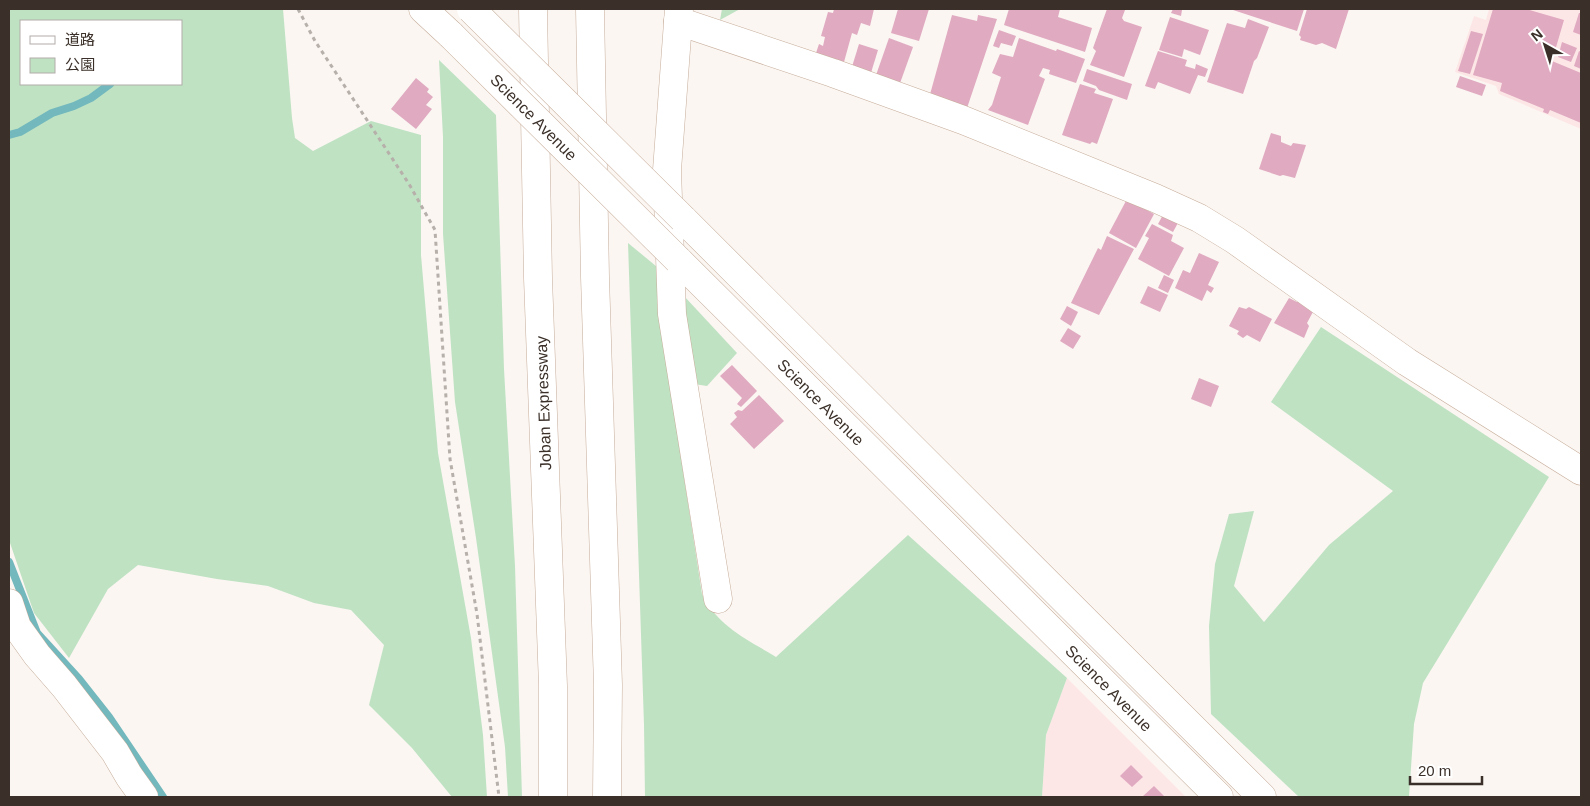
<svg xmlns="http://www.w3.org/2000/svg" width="1590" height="806" viewBox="0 0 1590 806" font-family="Arial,'Noto Sans JP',sans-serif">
<rect width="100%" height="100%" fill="#fbf6f2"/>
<g fill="#fde7e6">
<polygon points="1489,9 1581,9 1581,129 1499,94 1496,86 1455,72 1474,16 1486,20"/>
<polygon points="1067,678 1186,797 1042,797 1046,735"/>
</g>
<g fill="#bfe2c3" fill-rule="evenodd">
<path d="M9,9h274l9,109 3,20 18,13 58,-30 50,14v120l17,198 33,185 12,97 4,62h-35l-40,-49 -43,-43 15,-60 -33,-35 -37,-7 -46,-17 -51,-7 -79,-14 -30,24 -39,69 -35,-45 -25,-73zM21,21h160v63h-160z"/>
<polygon points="722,9 740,9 720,20"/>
<polygon points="439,60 496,115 504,369 515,566 522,797 508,797 505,747 476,538 455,402 443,234 443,137"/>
<path d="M628,243l34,28 5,96 35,227c16,33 45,45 74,63l132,-122 159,143 -21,57 -4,62h-397l-1,-72z"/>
<polygon points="684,296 737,353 707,386 694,384 681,299"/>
<polygon points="1321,327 1549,477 1423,683 1414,724 1409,797 1299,797 1211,714 1209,626 1215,564 1229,514 1254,511 1234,586 1264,622 1329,545 1393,491 1271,402"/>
</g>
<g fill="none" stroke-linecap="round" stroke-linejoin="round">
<g stroke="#72b8bd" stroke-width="8">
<polyline points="9,135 20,132 52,113 74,106 91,98 110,84"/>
<polyline points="9,562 37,633 79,679 109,717 163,797"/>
</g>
</g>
<g fill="#e0aac1">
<polygon points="834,9 874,9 870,26 861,23 857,35 852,33 844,62 816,53 819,44 823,46 825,37 821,36 828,12 833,13"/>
<polygon points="898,9 929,9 919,41 891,33"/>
<polygon points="1009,9 1060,9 1058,17 1092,28 1085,52 1004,25"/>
<polygon points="1107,9 1125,10 1122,18 1124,21 1142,27 1124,77 1090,65 1096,51 1093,48"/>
<polygon points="1173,9 1182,10 1181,16 1171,13"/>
<polygon points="1230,9 1304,9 1297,31"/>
<polygon points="1307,9 1349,9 1336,49 1322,43 1316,45 1300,40 1301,37 1299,35"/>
<polygon points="1493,9 1526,9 1564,20 1552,61 1581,73 1581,123 1550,110 1548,114 1543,112 1544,109 1500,91 1502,83 1473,75"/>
<polygon points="1579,13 1581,13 1581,35 1573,32"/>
<polygon points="952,15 977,21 978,15 997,19 966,111 929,98"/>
<polygon points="1170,17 1209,30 1200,55 1184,49 1182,57 1159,50"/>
<polygon points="1248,19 1269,27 1257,58 1254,61 1243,94 1207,82 1227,23 1245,28"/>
<polygon points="999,30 1016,36 1012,46 1001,43 999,48 993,46"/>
<polygon points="1471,31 1483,34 1470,74 1458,71"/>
<polygon points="889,38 913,47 899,86 875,78"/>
<polygon points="1019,38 1056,51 1057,49 1085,59 1076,83 1049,74 1050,70 1043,68 1039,76 1045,79 1028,125 988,110 992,105 1001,77 992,73 1000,54 1013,57"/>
<polygon points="1562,42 1577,48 1571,62 1558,57"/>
<polygon points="859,44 878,50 870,76 851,70"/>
<polygon points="1158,51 1187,60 1185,66 1195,69 1196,64 1208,69 1205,77 1198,75 1190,94 1158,82 1155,89 1145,86"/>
<polygon points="1579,51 1581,52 1581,69 1574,66"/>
<polygon points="1087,69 1132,84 1127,100 1099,90 1096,86 1083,81"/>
<polygon points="1460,76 1486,85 1482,96 1456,87"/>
<polygon points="416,78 429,89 427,92 433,97 426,105 432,109 416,129 391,109"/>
<polygon points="1080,84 1096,89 1094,93 1113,99 1097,144 1092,142 1090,144 1062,135"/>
<polygon points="1271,133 1281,136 1281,142 1291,146 1293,143 1306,145 1295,178 1283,175 1280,176 1259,169"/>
<polygon points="1127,199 1154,214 1136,248 1109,233"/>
<polygon points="1164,213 1179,221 1173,232 1158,224"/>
<polygon points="1152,224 1173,235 1171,241 1184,248 1169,276 1138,259 1149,238 1145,236"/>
<polygon points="1107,236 1134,249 1099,315 1071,303 1098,248 1101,250"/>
<polygon points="1199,253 1219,262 1208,285 1214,288 1211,293 1207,290 1202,301 1175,288 1183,270 1190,273"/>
<polygon points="1164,275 1174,280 1168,293 1158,288"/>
<polygon points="1148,286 1168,295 1160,312 1140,303"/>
<polygon points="1289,298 1297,302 1300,299 1314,310 1307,323 1309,326 1304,338 1274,323"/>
<polygon points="1067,306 1078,312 1071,326 1060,319"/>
<polygon points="1239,307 1246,309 1249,307 1272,319 1260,342 1247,335 1243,338 1237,334 1239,331 1229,326"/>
<polygon points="1068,328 1081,336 1073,349 1060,341"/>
<polygon points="732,365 757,391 741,407 737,404 742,398 720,376"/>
<polygon points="1199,378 1219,386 1211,407 1191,399"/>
<polygon points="759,395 784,421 754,449 730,424 737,417 734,413 738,410 742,411"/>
<polygon points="1131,765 1143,777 1132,787 1120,776"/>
<polygon points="1154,786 1165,797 1142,797"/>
</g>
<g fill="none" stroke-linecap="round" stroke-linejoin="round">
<g stroke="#c6ac99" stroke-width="29">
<g id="street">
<polyline points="679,9 667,170 672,314 718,599"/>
<polyline points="678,21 833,73 963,120 1155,198 1199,218 1235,240 1407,362 1581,471"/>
<polyline points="9,603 17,627 37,655 64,686 115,752 129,776 144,797"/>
</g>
</g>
<g stroke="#c6ac99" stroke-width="29">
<g id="primary">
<polyline points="423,9 451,35"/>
<polyline points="683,219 1262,797"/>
<polyline points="678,260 1219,797"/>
</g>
</g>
<g stroke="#c6ac99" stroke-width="29">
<g id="highway">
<polyline points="533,9 538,278 553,686 553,797"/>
<polyline points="590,9 595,277 608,685 607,797"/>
</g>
</g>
<polyline stroke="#b6afaa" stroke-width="3" stroke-dasharray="4 4" stroke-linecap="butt" points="298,9 315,41 409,184 435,230 450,459 477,614 499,797"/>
<use href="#street" stroke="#fff" stroke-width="28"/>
<use href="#primary" stroke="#fff" stroke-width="28"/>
<use href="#highway" stroke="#fff" stroke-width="28"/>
<g stroke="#c6ac99" stroke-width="29" stroke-linecap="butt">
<g id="primary-bridge">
<polyline points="471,9 683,219"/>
<polyline points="451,35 678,260"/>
</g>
</g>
<use href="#primary-bridge" stroke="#fff" stroke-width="28"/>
</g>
<g text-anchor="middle" stroke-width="5" stroke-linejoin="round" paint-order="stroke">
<g font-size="16" fill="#3b3029" stroke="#fff">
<text transform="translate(534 117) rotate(45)" y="6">Science Avenue</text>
<text transform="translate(821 402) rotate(45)" y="6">Science Avenue</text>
<text transform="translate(543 403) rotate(-92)" y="6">Joban Expressway</text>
<text transform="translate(1109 688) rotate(45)" y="6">Science Avenue</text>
</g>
</g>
<rect width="1590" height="806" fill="none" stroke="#3b3029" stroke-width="20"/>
<rect x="20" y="20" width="162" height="65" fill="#ffffff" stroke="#b1aca9"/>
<rect x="30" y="36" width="25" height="8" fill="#ffffff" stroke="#b1aca9"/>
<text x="65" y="45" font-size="15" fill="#3b3029">道路</text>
<rect x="30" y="58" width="25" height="15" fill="#bfe2c3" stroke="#b1aca9"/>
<text x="65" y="70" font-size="15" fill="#3b3029">公園</text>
<g transform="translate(1545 45) rotate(321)" stroke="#ffffff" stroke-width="4" paint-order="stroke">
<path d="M0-4L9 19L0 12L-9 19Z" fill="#3b3029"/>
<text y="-8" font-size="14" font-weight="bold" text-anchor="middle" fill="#3b3029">N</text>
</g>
<path d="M1410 776v8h72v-8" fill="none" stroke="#3b3029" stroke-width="2.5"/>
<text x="1418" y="776" font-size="15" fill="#3b3029" stroke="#ffffff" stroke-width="4" paint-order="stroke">20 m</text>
</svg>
